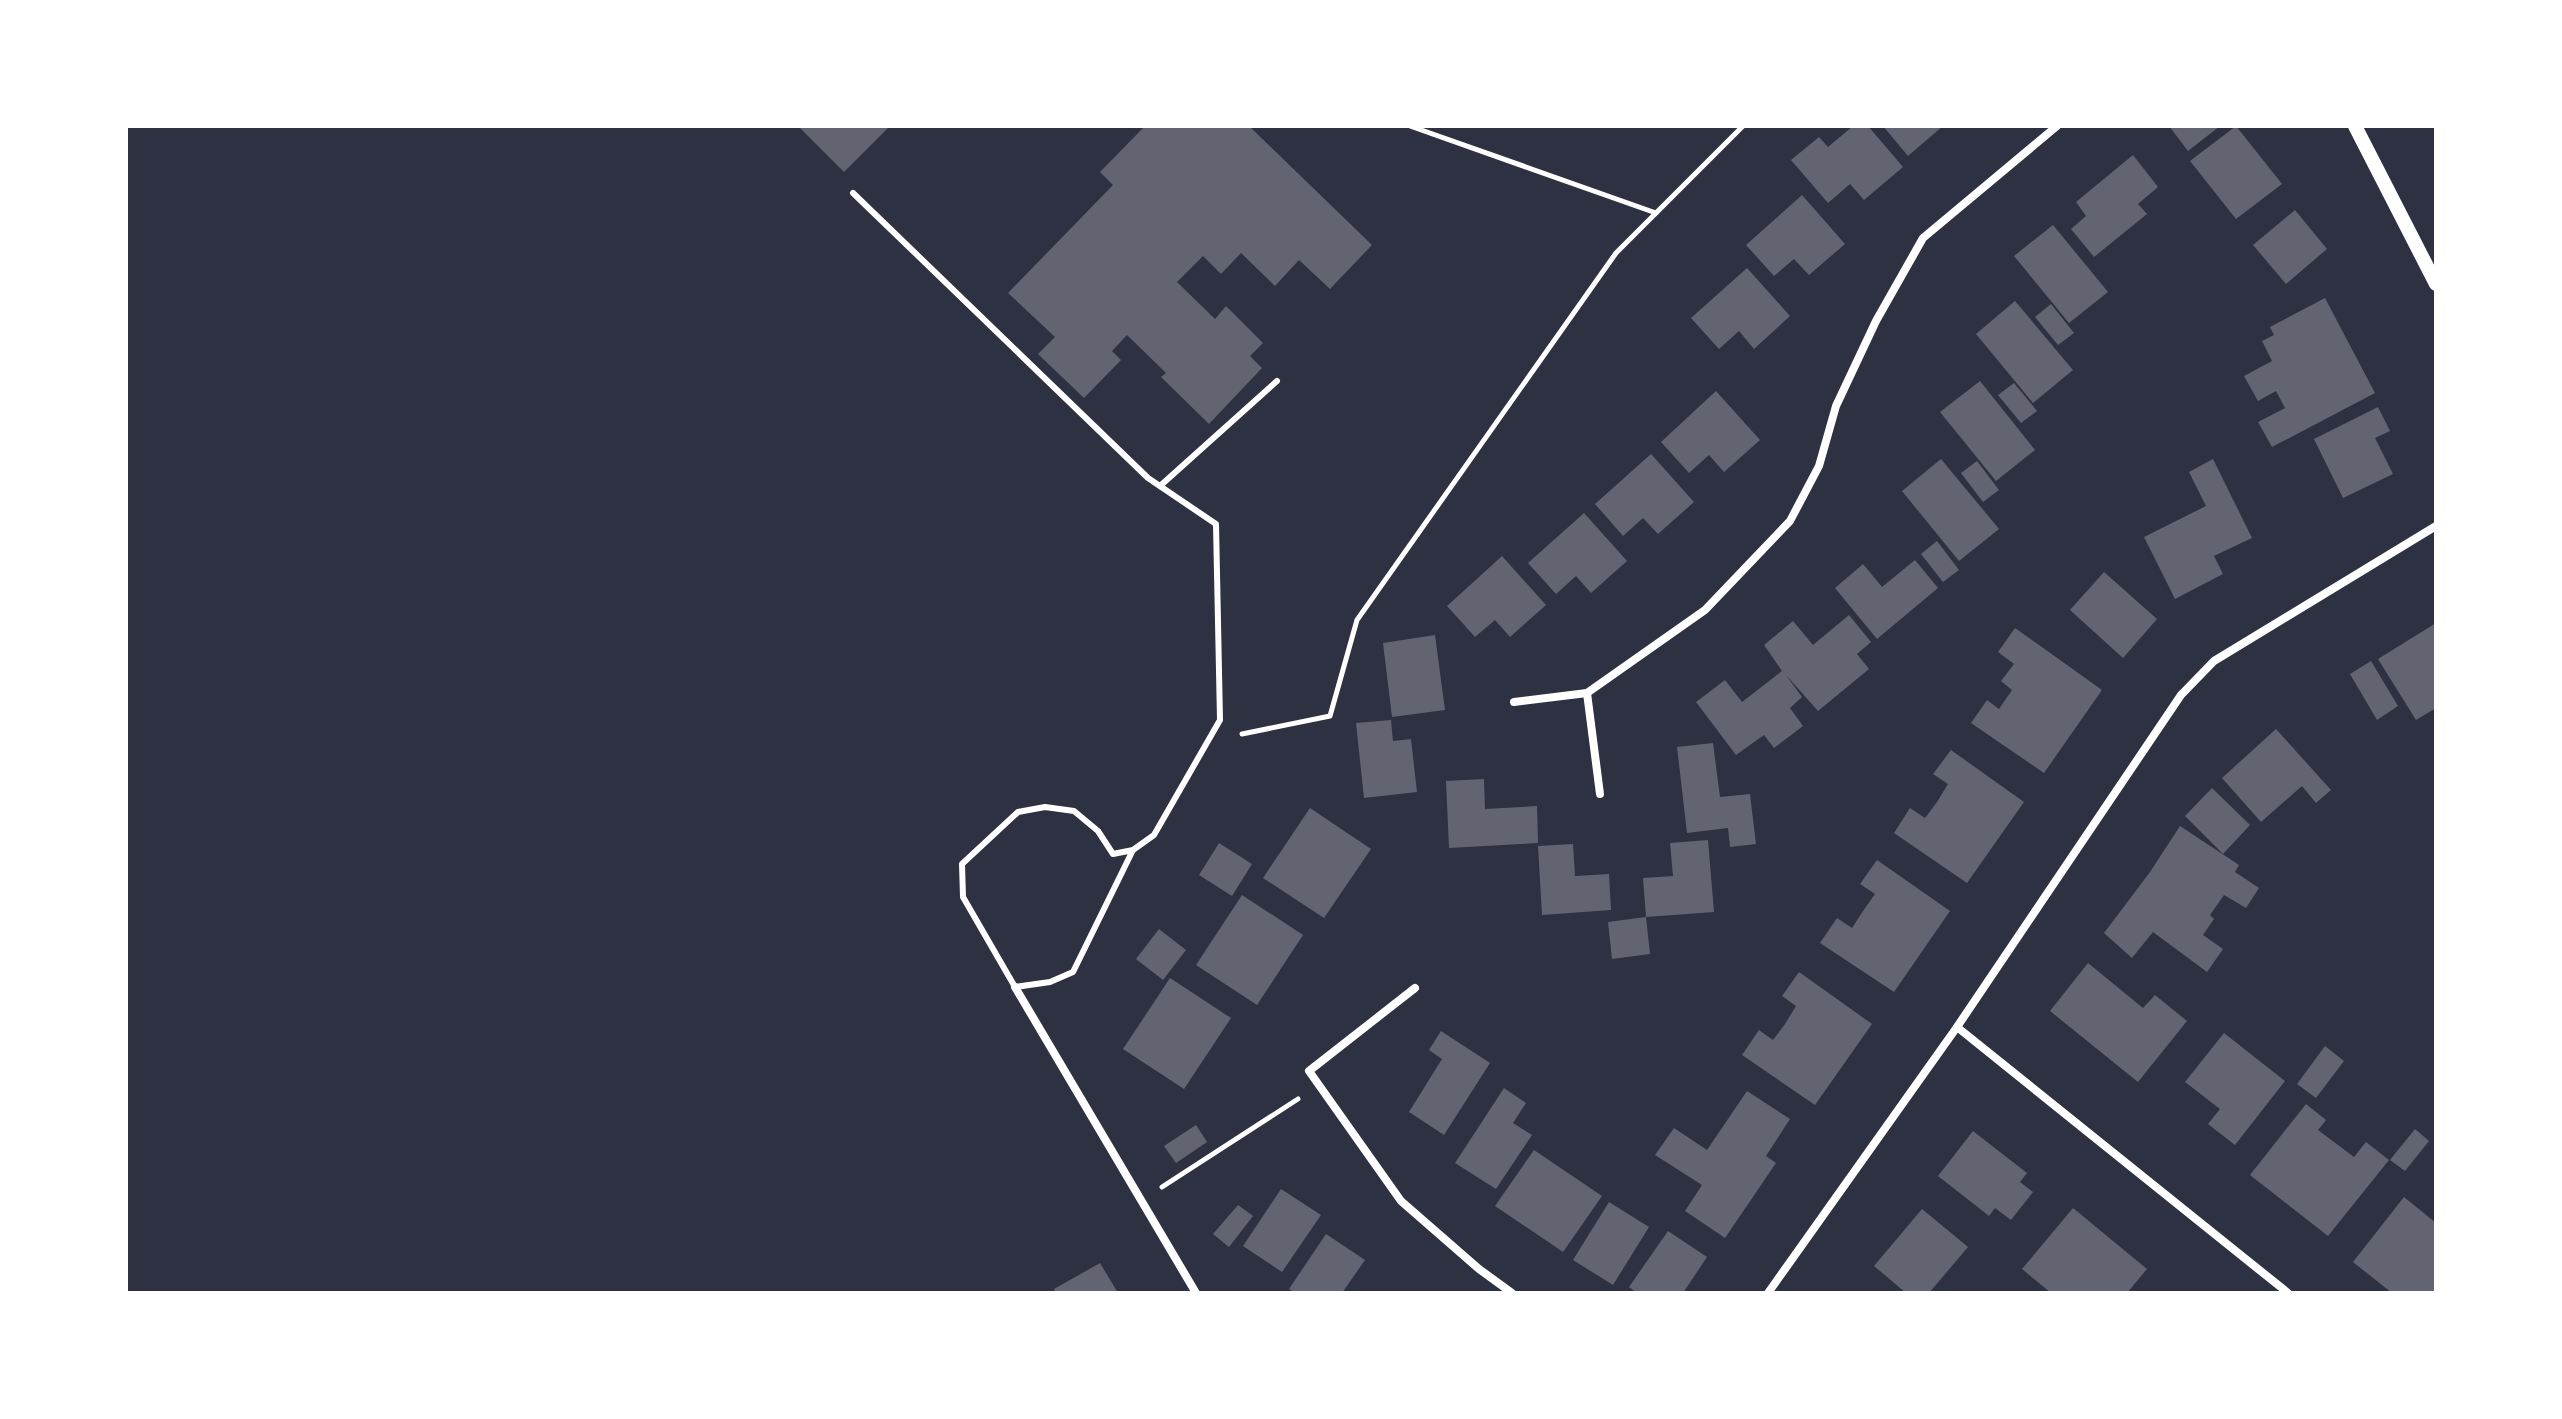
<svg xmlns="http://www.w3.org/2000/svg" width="2562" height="1419" viewBox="0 0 2562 1419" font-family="'Asap Condensed',sans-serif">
<rect width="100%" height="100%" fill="#2d3142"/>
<g fill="#626471">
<polygon points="798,126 890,126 844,172"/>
<polygon points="1145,126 1249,126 1372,245 1330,289 1299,260 1275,286 1241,253 1221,274 1203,256 1177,282 1215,319 1226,306 1263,343 1250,356 1262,368 1209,424 1161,377 1166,373 1127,335 1112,351 1121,360 1084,398 1038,354 1055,337 1008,293 1113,185 1100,172"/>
<polygon points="1853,126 1868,126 1903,167 1864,200 1850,184 1828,203 1791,160 1819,137 1828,147"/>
<polygon points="1883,126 1943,126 1908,156"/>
<polygon points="2169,126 2220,126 2188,151"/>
<polygon points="2236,126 2282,184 2236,219 2190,161"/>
<polygon points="2133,155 2158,187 2138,204 2147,214 2094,257 2071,229 2086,216 2076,202"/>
<polygon points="1802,195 1845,244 1809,275 1794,259 1774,276 1746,245"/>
<polygon points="2295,210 2327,249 2286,284 2253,245"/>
<polygon points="2053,225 2108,292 2069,323 2014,256"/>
<polygon points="1747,268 1790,316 1754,349 1739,331 1719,349 1691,318"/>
<polygon points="2325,298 2375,393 2272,447 2258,422 2285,408 2276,391 2258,401 2244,376 2272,361 2262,341 2274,335 2270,327"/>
<polygon points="2015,301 2073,370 2033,403 1976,334"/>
<polygon points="2051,304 2074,333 2058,345 2035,317"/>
<polygon points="1980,381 2035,450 1996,481 1940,412"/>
<polygon points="2014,383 2037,411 2021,423 1998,395"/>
<polygon points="1716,391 1760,440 1724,472 1709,455 1689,473 1661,442"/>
<polygon points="2378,407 2390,431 2375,438 2393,474 2343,498 2314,439"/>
<polygon points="1651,454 1694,502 1658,534 1643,518 1623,536 1595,504"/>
<polygon points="1941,459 1999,529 1959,561 1902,491"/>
<polygon points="2213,459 2252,538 2214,556 2223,574 2175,599 2144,537 2206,506 2189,472"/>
<polygon points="1977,461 1999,490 1983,502 1961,473"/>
<polygon points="1584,513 1627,561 1591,593 1576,576 1556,594 1528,563"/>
<polygon points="1937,541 1959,570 1943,582 1921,554"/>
<polygon points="1502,556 1546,605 1510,637 1495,620 1475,637 1447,606"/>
<polygon points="1915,560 1938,588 1877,639 1835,588 1863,564 1882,587"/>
<polygon points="2104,572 2157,619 2123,658 2070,610"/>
<polygon points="1849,615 1871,642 1857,654 1869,669 1818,711 1786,675 1802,697 1790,708 1803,726 1774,748 1764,735 1736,755 1696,702 1725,680 1742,702 1782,671 1764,645 1793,621 1813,645"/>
<polygon points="2436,623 2436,708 2416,720 2378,659"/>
<polygon points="2015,628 2102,690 2044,773 1971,723 1987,700 1999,709 2012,690 2001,681 2014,664 1998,652"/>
<polygon points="1435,635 1445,710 1392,717 1383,643"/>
<polygon points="2371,661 2398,706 2377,720 2350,674"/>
<polygon points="1391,720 1393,741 1411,739 1417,792 1364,798 1356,723"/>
<polygon points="2276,729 2331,790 2316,803 2302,786 2261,822 2222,778"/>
<polygon points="1713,743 1720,797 1750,794 1756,844 1730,847 1728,828 1687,833 1677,747"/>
<polygon points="1951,750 2024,802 1967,883 1894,833 1910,808 1925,818 1937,802 1948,784 1933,774"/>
<polygon points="1484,779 1485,809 1537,806 1538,843 1449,848 1446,781"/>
<polygon points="2212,788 2250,825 2223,854 2185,816"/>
<polygon points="1310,808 1371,849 1324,918 1263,878"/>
<polygon points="2180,826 2239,865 2235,872 2259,888 2246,908 2224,895 2210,915 2214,919 2203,935 2223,949 2207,972 2153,932 2132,958 2104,933 2150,872"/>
<polygon points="1708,840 1714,912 1646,917 1643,878 1673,876 1670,843"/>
<polygon points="1219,843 1252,864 1232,896 1199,875"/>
<polygon points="1573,844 1575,876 1609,874 1611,910 1542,915 1538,846"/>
<polygon points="1877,860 1950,911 1894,992 1820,943 1837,918 1852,928 1863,911 1875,894 1860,884"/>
<polygon points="1242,895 1303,935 1257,1005 1196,965"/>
<polygon points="1646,917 1650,954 1612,959 1608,922"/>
<polygon points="1159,929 1186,950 1163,980 1136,959"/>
<polygon points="2088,963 2143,1008 2155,995 2187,1021 2138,1082 2050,1011"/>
<polygon points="1799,972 1872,1024 1815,1105 1742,1055 1759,1030 1773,1040 1785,1024 1796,1006 1782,996"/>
<polygon points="1170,978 1231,1018 1184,1089 1123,1049"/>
<polygon points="1441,1031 1490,1063 1444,1135 1409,1112 1442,1059 1429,1050"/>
<polygon points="2224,1033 2285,1081 2235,1145 2208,1124 2220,1109 2185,1082"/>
<polygon points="2325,1046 2344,1061 2316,1098 2297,1084"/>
<polygon points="1504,1088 1526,1103 1513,1123 1532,1135 1496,1189 1455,1163"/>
<polygon points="1747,1091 1790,1119 1766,1156 1776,1163 1725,1238 1685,1211 1702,1185 1655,1155 1674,1128 1707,1150"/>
<polygon points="2306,1104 2326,1120 2318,1130 2354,1157 2366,1142 2389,1160 2328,1236 2250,1175"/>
<polygon points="1196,1125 1207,1142 1176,1163 1164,1146"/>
<polygon points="2415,1129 2429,1141 2405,1171 2390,1160"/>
<polygon points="1973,1131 2027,1173 2020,1182 2033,1192 2011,1220 1995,1208 1989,1216 1938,1176"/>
<polygon points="1534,1150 1602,1196 1563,1252 1495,1206"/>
<polygon points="1281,1189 1321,1215 1282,1272 1243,1246"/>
<polygon points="2404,1197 2436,1223 2436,1293 2392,1293 2353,1262"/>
<polygon points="1609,1202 1649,1227 1613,1285 1573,1260"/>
<polygon points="1238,1205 1253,1216 1229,1247 1213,1234"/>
<polygon points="2073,1208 2147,1269 2127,1293 2051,1293 2022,1269"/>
<polygon points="1922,1209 1968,1247 1929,1293 1906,1293 1874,1266"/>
<polygon points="1668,1231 1707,1257 1683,1293 1637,1293 1629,1287"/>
<polygon points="1326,1234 1365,1260 1342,1293 1295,1293 1289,1289"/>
<polygon points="1100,1263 1118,1293 1056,1293 1054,1289"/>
</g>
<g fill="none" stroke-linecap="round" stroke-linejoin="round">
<g stroke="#fff" stroke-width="5">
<polyline points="1410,126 1656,213 1743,126"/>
<polyline points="1242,734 1330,716 1357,620 1616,253 1656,213"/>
<polyline points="1162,1187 1298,1099"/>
</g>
<g stroke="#fff" stroke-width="6">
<polyline points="853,193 1148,478 1216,524 1220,720 1154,835 1133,850 1113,854 1098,831 1074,811 1045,807 1018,812 962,864 963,897 1015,987 1050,982 1073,972 1133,850"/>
<polyline points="1160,486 1277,381"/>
</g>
<g stroke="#fff" stroke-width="8">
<polyline points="1587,693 1600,794"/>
<polyline points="1514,702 1587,693 1705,610 1790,521 1819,466 1836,406 1876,321 1923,238 2057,126"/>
<polyline points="1015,987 1196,1293"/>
<polyline points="1415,988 1309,1071 1401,1201 1479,1269 1512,1293"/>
<polyline points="1957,1027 2288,1293"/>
<polyline points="1768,1293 1957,1027 2181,695 2214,661 2436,526"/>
</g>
<polyline stroke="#fff" stroke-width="14" points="2355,126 2436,284"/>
</g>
<rect width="2562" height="1419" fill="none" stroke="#ffffff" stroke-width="256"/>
</svg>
